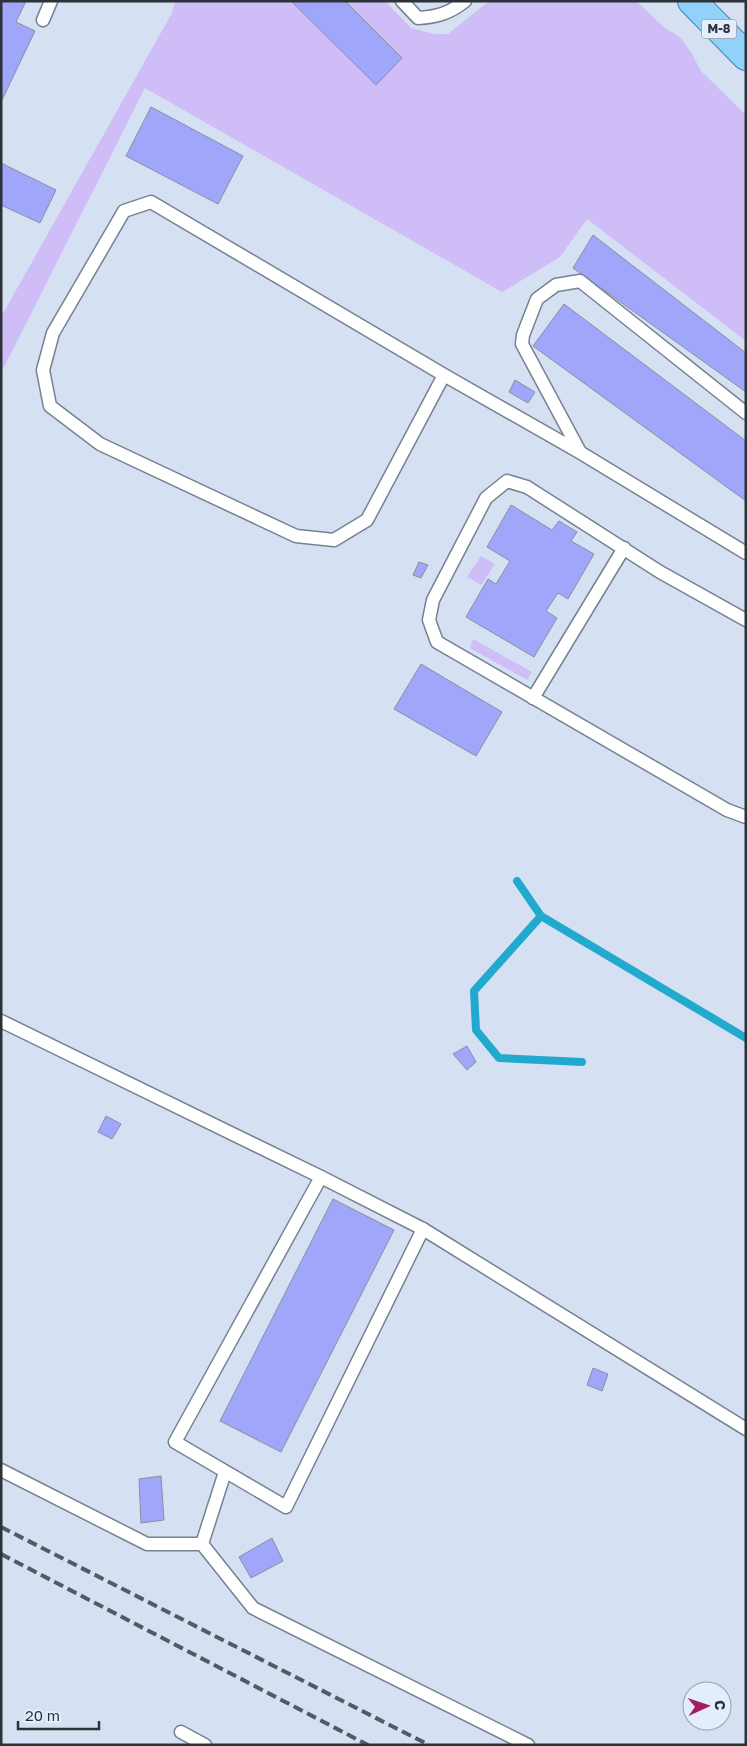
<svg xmlns="http://www.w3.org/2000/svg" width="747" height="1746" viewBox="0 0 747 1746" font-family="'Golos Text',sans-serif">
<rect width="100%" height="100%" fill="#d5e0f3"/>
<g fill="#cfbdf7">
<polygon points="175,1 385,1 411,28 434,34 448,34 489,1 636,1 665,28 680,37 692,54 701,71 746,115 746,341 587,219 560,257 502,292 145,88 1,373 1,317 172,13"/>
<polygon points="481,556 495,564 481,585 467,577"/>
<polygon points="473,639 532,672 527,680 470,648"/>
</g>
<g fill="none" stroke-linecap="round" stroke-linejoin="round">
<g stroke="#22aace" stroke-width="8">
<polyline points="517,881 541,916 746,1038"/>
<polyline points="541,916 474,991 476,1030 499,1058 582,1062"/>
</g>
</g>
<g fill="#a0a7fa" stroke="#8b8ea1">
<polygon points="1,1 26,1 16,22 35,31 1,102"/>
<polygon points="291,1 345,1 402,58 376,85"/>
<polygon points="151,107 243,156 218,204 126,156"/>
<polygon points="1,163 56,190 40,223 1,205"/>
<polygon points="593,235 746,353 746,392 573,268"/>
<polygon points="564,304 746,441 746,501 533,346"/>
<polygon points="515,380 535,392 528,403 509,392"/>
<polygon points="511,505 552,530 559,521 577,532 571,541 594,554 568,599 558,593 546,611 557,618 534,657 466,617 488,579 496,584 510,561 487,547"/>
<polygon points="419,562 428,565 421,578 413,575"/>
<polygon points="421,664 502,712 476,756 394,709"/>
<polygon points="467,1046 476,1062 467,1070 453,1054"/>
<polygon points="106,1116 121,1124 112,1139 98,1132"/>
<polygon points="333,1199 394,1230 281,1452 220,1421"/>
<polygon points="593,1368 608,1374 602,1391 587,1385"/>
<polygon points="161,1476 164,1520 141,1523 139,1479"/>
<polygon points="272,1538 283,1561 251,1578 239,1557"/>
</g>
<g fill="none" stroke-linecap="round" stroke-linejoin="round">
<g stroke="#768191" stroke-width="15">
<g id="lane">
<path d="M402,1l16,17c19,-1 32,-5 47,-17"/>
<polyline points="43,20 51,1"/>
<polyline points="444,375 367,520 334,540 296,536 100,444 50,406 43,370 53,333 124,211 151,202 444,375 458,383 581,453 746,553"/>
<polyline points="580,452 522,344 523,335 537,299 556,285 580,281 746,413"/>
<polyline points="746,620 660,572 527,487 507,481 486,498 433,600 429,620 437,642 727,810 746,817"/>
<polyline points="533,698 624,548"/>
<polyline points="1,1021 321,1177 423,1229 746,1429"/>
<polyline points="321,1177 175,1442 286,1507 423,1229"/>
<polyline points="1,1470 147,1544 202,1544"/>
<polyline points="225,1472 202,1544 253,1608 528,1745"/>
<polyline points="181,1732 205,1745"/>
</g>
</g>
<g stroke="#3f86b4" stroke-width="30">
<polyline id="primary" points="692,1 746,56"/>
</g>
<use href="#lane" stroke="#fff" stroke-width="12"/>
<use href="#primary" stroke="#91d1fa" stroke-width="28"/>
<g stroke="#535a63" stroke-width="4" stroke-dasharray="10 5" stroke-linecap="butt">
<polyline points="1,1527 429,1745"/>
<polyline points="1,1554 368,1745"/>
</g>
</g>
<g text-anchor="middle" stroke-width="4" stroke-linejoin="round" paint-order="stroke">
<rect fill="#e4edfc" stroke="#646a74" stroke-width="1" x="701.5" y="19.5" width="35" height="19" rx="4"/>
<g font-size="12" font-weight="bold" fill="#2d3239">
<text x="719" y="33">М-8</text>
</g>
</g>
<rect width="747" height="1746" fill="none" stroke="#2d3239" stroke-width="5"/>
<g transform="translate(707 1706) rotate(87)"><circle r="24" fill="#e4edfc" stroke="#9ba2ae"/>
<path d="M0-4L9 19L0 12L-9 19Z" fill="#a61b61"/>
<text y="-8" font-size="14" font-weight="bold" text-anchor="middle" fill="#2d3239">С</text>
</g>
<path d="M18 1721v8h81v-8" fill="none" stroke="#2d3239" stroke-width="2.5"/>
<text x="25" y="1721" font-size="15" fill="#2d3239" stroke="#e4edfc" stroke-width="4" paint-order="stroke">20 m</text>
</svg>
